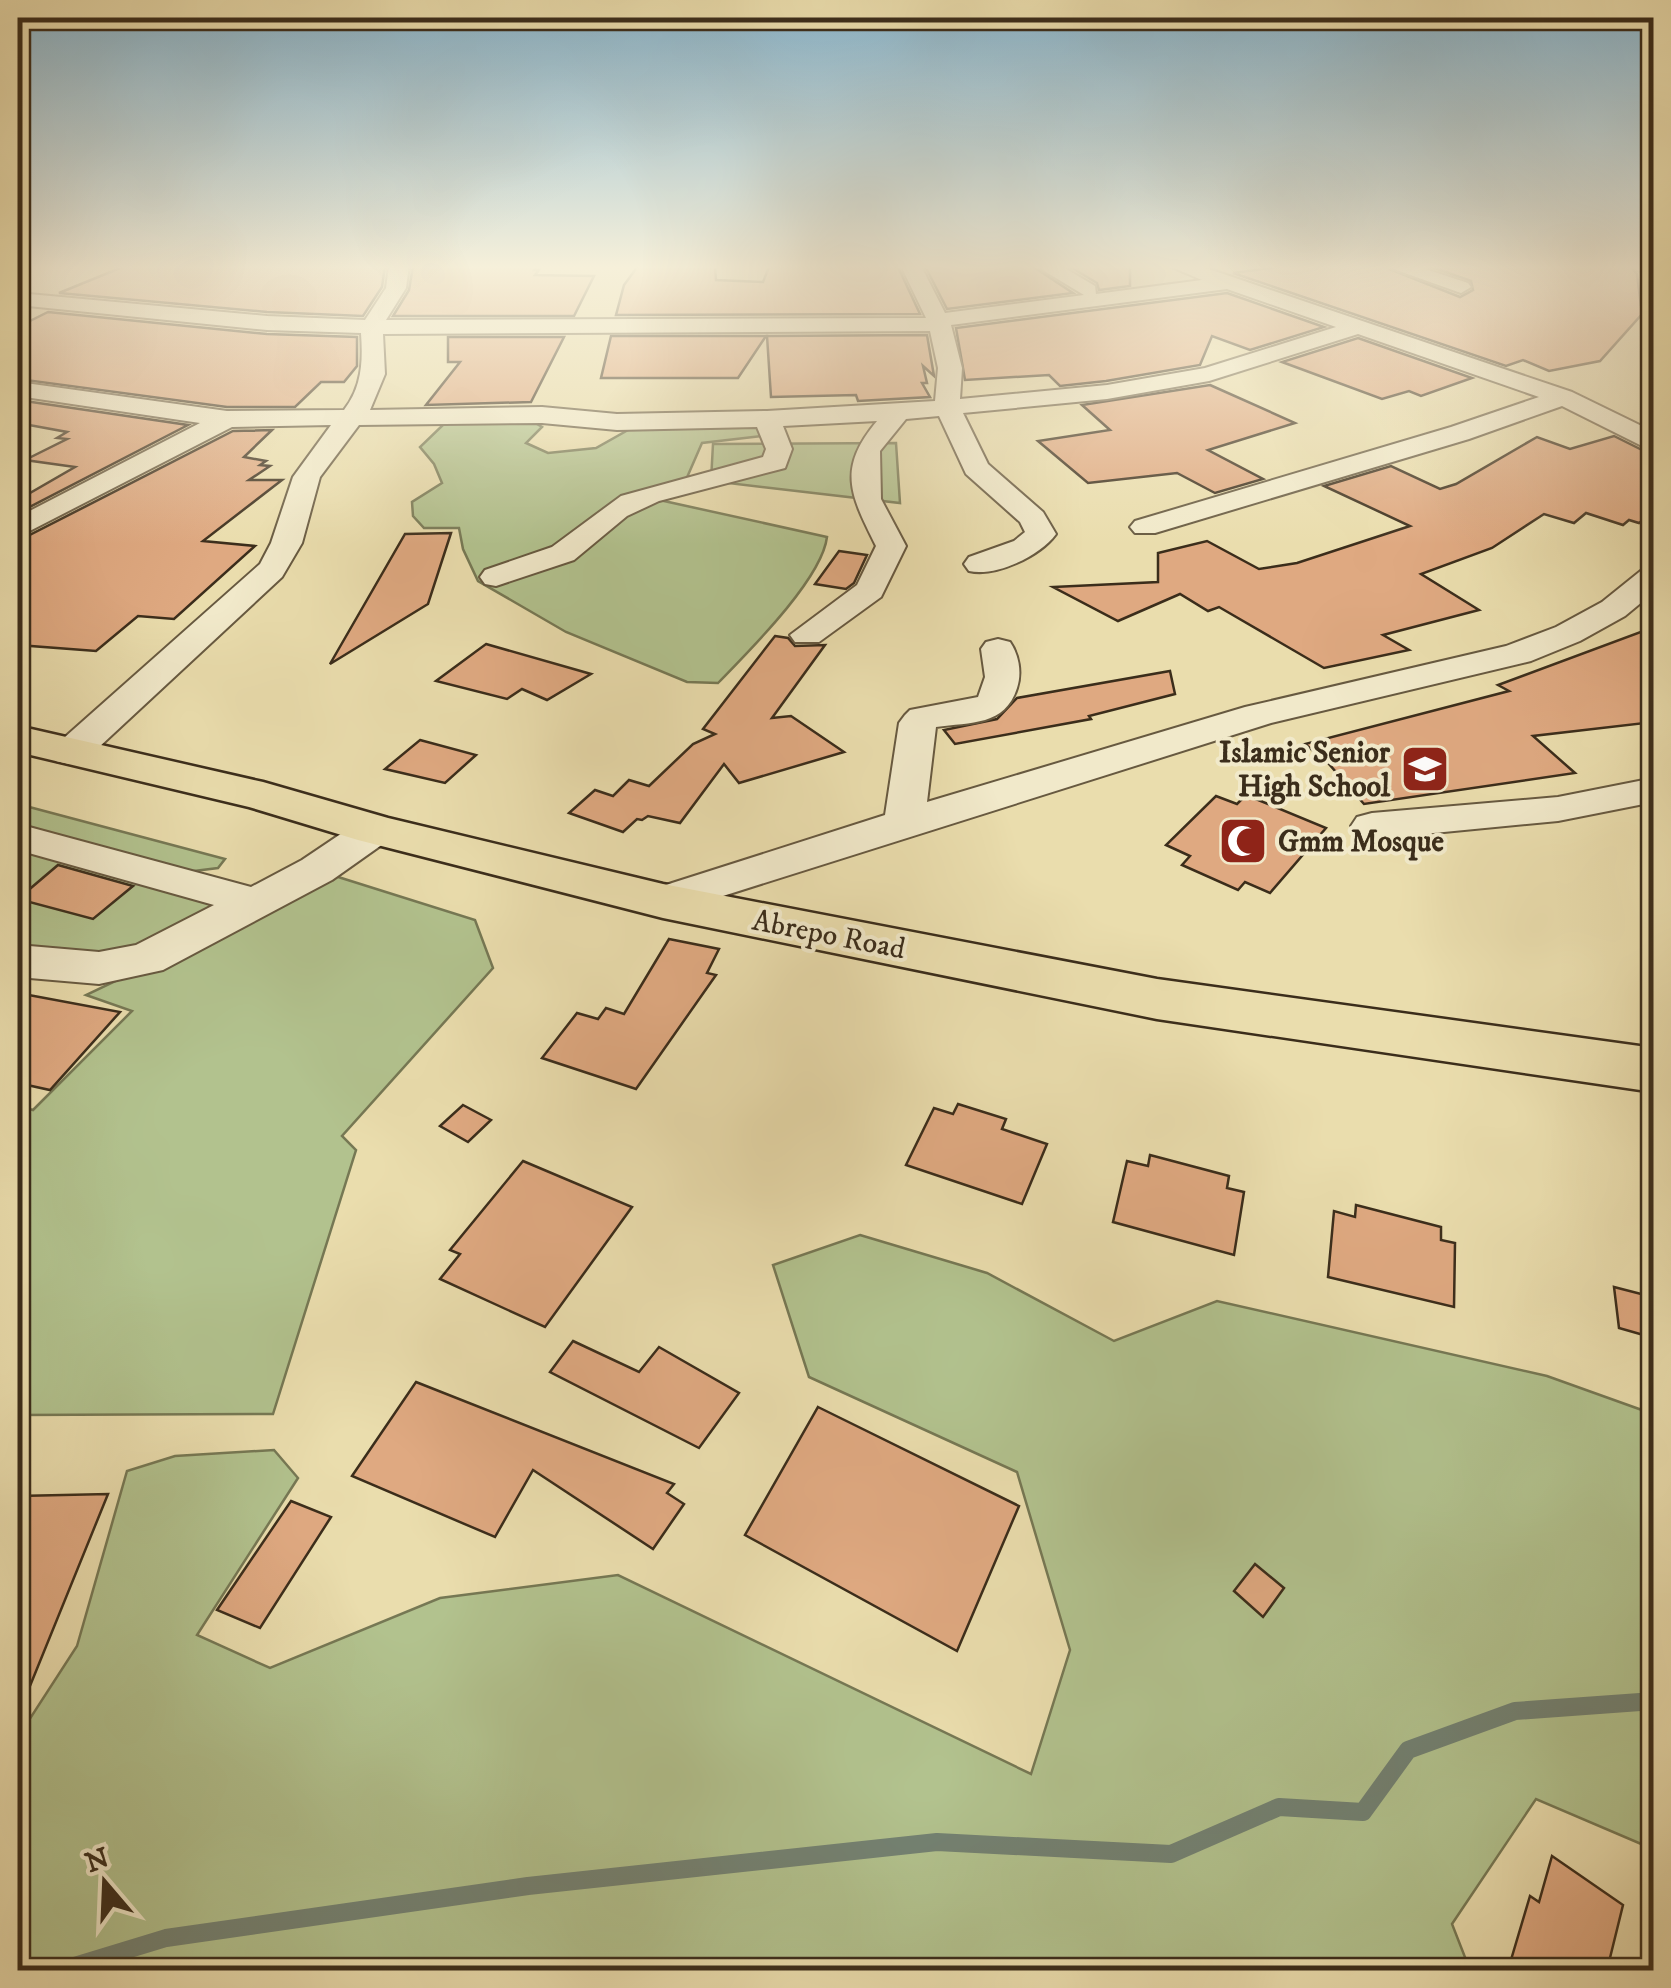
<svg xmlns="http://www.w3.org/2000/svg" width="1671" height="1988" viewBox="0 0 1671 1988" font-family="'IM FELL DW Pica',serif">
<rect width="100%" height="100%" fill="#eaddad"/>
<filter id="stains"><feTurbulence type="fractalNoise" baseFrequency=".002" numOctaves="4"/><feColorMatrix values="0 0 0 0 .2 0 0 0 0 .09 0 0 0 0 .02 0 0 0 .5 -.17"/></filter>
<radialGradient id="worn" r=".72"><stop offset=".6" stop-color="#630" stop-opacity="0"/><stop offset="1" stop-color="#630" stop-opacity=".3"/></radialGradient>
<g fill="#b2c28e" stroke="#767854" stroke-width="2.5">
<path d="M527,418l15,9 -16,16 22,10 48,-5 41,-23 122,-2 11,12 -68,8 -17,39 -21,19 163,36c-5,42 -78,114 -109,146l-31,-1 -121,-50 -88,-51 -15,-32 -4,-21h-35l-11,-12 -1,-14 30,-19 -8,-19 -14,-17 25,-24z"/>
<polygon points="896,443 900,503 711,481 713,444"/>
<polygon points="18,804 225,859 218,868 178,873 18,829"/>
<polygon points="18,849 222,904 113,959 18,950"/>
<polygon points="335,876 475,920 493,968 342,1136 356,1150 273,1414 18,1415 18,1106 33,1110 132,1011 86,995"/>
<polygon points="860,1235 987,1273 1114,1341 1217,1301 1547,1376 1653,1414 1653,1849 1536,1799 1452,1924 1470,1970 18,1970 18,1737 77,1646 127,1471 175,1456 274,1450 298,1478 197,1635 270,1668 440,1598 618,1575 1031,1774 1070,1650 1017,1472 809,1377 773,1265"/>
</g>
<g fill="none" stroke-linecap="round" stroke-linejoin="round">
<polyline stroke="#738273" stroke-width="18" points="61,1970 166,1938 528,1886 937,1842 1171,1854 1279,1807 1363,1812 1408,1750 1515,1711 1654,1701"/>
</g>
<g fill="#dfa981" stroke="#3b2d1b" stroke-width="2.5">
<polygon points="125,266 385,266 382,287 363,316 267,312 59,293"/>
<polygon points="413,266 536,266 534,270 539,270 535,275 594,276 574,316 393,316 409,290"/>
<polygon points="638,266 715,266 716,280 763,282 769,267 898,267 920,314 616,315 624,285"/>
<polygon points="925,266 1032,266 1073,293 947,309"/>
<polygon points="1069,266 1130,266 1130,286 1099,290 1097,283"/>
<polygon points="1286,266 1382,266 1460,297 1473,290 1471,281 1429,266 1630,266 1637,274 1642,314 1600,361 1549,371 1523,360 1506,366 1233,273"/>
<polygon points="1227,293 1324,327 1250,350 1212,336 1200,365 1106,381 1060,386 1049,375 965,380 956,328"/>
<polygon points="48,312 267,334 357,337 357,366 344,382 321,382 295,407 227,407 18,379 18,327"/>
<polygon points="927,335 934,376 923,366 927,383 922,383 930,397 858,401 856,395 771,397 767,336"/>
<polygon points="611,336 766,336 738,378 601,378"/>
<polygon points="448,337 564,337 531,402 426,405 460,362 448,362"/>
<polygon points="1358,338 1472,378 1421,396 1409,391 1382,399 1282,362"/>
<polygon points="1210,385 1295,423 1208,450 1263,479 1215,493 1177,473 1088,483 1038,441 1110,430 1082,405"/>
<polygon points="18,400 188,425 18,513 18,500 75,467 25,460 67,439 57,438 67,432 18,423"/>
<polygon points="272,430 244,457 266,461 260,465 270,466 249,480 282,480 203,541 255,546 174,619 138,616 96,651 18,645 18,541 233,431"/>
<polygon points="1614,436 1654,456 1654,512 1639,523 1629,520 1623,525 1586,513 1574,523 1544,514 1492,548 1421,574 1479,610 1383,635 1409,650 1324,668 1219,607 1208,611 1180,594 1118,621 1053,587 1158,582 1158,553 1207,541 1259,569 1297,563 1410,526 1324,486 1391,466 1440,489 1456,484 1537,437 1570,449"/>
<polygon points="451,533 428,604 330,664 405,534"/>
<polygon points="839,551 867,555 854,583 846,589 815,584"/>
<polygon points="1654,627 1654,722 1533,736 1575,773 1364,804 1328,763 1305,744 1509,691 1498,685"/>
<polygon points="775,636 788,638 795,646 825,645 772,718 791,716 844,752 739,783 724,764 680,823 648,816 642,820 637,819 623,832 569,813 595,790 613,796 629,780 649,786 693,744 715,734 703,729"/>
<polygon points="486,644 591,674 547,700 522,689 507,699 436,681"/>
<polygon points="1170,671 1175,694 1089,716 1091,719 955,744 944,730 997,719 1017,698"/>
<polygon points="420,740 476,755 445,783 385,769"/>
<polygon points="1246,795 1326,828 1270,893 1245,882 1238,890 1182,865 1190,856 1166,845 1216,796 1237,804"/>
<polygon points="58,865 133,886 93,919 18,899"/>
<polygon points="669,939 719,949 707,973 716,975 636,1089 542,1058 577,1013 598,1019 606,1008 624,1014"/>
<polygon points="18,993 120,1012 50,1090 18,1083"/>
<polygon points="958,1104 1006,1119 1002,1129 1047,1144 1022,1204 906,1165 934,1108 953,1114"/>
<polygon points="463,1105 491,1120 468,1142 440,1126"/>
<polygon points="1150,1155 1229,1176 1227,1188 1244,1192 1234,1255 1113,1222 1127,1161 1148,1166"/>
<polygon points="523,1161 632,1207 545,1327 440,1279 460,1254 450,1250"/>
<polygon points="1356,1205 1441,1227 1441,1240 1455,1243 1454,1307 1328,1277 1334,1211 1355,1217"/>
<polygon points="1614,1287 1649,1296 1654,1338 1619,1328"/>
<polygon points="573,1341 639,1372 659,1347 739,1393 699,1448 550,1372"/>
<polygon points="416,1382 674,1484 667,1493 684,1504 653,1549 533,1470 495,1537 352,1476"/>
<polygon points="818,1407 1019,1506 957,1651 745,1535"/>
<polygon points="108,1494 19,1713 18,1713 18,1496"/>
<polygon points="291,1501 331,1517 260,1628 217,1610"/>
<polygon points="1255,1564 1284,1588 1263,1617 1234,1591"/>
<polygon points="1552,1856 1623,1905 1607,1970 1508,1970 1530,1896 1539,1902"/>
</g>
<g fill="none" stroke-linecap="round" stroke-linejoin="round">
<g stroke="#675940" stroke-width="4">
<g id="minor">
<path d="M389,266h20l-3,22 -20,32 540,-2 -25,-52h20l24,47 139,-18 -48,-29h25l34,20 1,8 106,-14 -33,-14h31l372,126 82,40v20l-92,-46 -93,33 -314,94h-20l-5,-6 5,-6 316,-94 88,-30 -181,-63 -149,47 -102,18 -144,14 25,51 55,48 13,22c-16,22 -60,43 -87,37l-5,-7 5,-7 45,-16 11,-9 -5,-10 -54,-48 -27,-58 -33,3 -26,32 1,48 25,47 -25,51 -62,45h-24l-5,-7 67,-50 19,-39c-26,-52 -39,-77 1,-125l-94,5 9,23 -7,19 -126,33 -32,15 -53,44 -78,26 -11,-2 -5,-7 5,-7 67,-23 69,-51 142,-39 3,-8 -9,-22 -140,3 -75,-7 -183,2 -39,52 -18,66 -20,34 -198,184 -14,3 -14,-3 -5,-8 5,-8 204,-181 11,-21 22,-66 38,-52 -99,2 -214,110v-20l182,-94 -182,-27v-14l209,29 117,-1c18,-23 19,-48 17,-77l-94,-3 -249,-25v-12l249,23 98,4 21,-32zM1227,289l109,38 -131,41 -98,17 -147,14 2,-31 -11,-43zM930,331l8,37 -3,33 -168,10 -150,3 -75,-7 -172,3 15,-36 -2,-40z"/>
<polygon points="1385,266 1416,266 1468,283 1471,287 1461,293"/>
<polygon points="1634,266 1654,266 1654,274 1637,270"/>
<path d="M1654,567v25l-29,24 -45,25 -49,20 -260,62 -608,192 -16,-4 -6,-10 6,-10 238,-76 14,-92 6,-8 5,-5 68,-13 7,-20 -4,-28 5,-7 12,-3 12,3c9,13 12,31 7,46 -12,38 -46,34 -81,39l-9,75 318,-95 261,-61 50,-19 46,-25 41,-33z"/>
<polygon points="1654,778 1654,802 1558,821 1372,839 1357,835 1351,826 1357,817 1372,813 1558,797"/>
<polygon points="375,817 390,821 396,830 390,839 332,880 163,970 99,984 18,977 18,945 99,952 136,945 214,905 18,850 18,824 251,887 302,860 360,821"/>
</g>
</g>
<g stroke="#3b2d1b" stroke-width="5">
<polygon id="major" points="18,726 263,782 388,818 663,884 1157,979 1654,1048 1654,1092 1157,1019 663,918 358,840 249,807 18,752"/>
</g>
<use href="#minor" fill="#f1e9ca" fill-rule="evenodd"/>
<use href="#major" fill="#eaddad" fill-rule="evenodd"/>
</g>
<linearGradient id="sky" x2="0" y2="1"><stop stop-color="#88b7d1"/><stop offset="0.49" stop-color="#f6f0da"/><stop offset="1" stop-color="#f6f0da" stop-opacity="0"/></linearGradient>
<rect width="1671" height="545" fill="url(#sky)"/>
<defs>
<g id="school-square" transform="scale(2.5)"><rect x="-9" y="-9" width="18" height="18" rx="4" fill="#8f2418" stroke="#f1e9ca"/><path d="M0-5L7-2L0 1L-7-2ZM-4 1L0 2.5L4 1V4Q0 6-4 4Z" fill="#fff"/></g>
<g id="mosque-square" transform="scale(2.5)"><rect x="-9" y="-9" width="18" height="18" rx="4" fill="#8f2418" stroke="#f1e9ca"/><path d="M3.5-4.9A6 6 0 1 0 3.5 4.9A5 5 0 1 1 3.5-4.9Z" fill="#fff"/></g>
</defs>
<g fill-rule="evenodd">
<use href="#school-square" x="1425" y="769"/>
<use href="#mosque-square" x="1243" y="841"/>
</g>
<g text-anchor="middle" stroke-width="8" stroke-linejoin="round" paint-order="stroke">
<g font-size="30" font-weight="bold" fill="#3b2d1b" stroke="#f1e9ca" text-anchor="end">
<text x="1390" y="762">Islamic Senior<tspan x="1390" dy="34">High School</tspan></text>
<text x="1278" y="851" text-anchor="start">Gmm Mosque</text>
</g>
<g font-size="30" fill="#3b2d1b" stroke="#f1e9ca">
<text transform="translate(829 934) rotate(11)" y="10">Abrepo Road</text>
</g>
</g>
<rect width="1671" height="1988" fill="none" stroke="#eaddad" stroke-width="60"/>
<rect x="20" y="20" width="1631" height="1948" fill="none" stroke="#3b2d1b" stroke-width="5"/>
<rect x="30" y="30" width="1611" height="1928" fill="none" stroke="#3b2d1b" stroke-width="2.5"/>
<g transform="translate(105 1883) rotate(341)" stroke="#f1e9ca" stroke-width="8" paint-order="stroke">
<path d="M0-8L18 38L0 25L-18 38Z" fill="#3b2d1b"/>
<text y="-15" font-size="28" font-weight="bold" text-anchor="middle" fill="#3b2d1b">N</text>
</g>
<rect width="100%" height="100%" filter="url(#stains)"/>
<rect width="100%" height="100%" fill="url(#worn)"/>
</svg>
